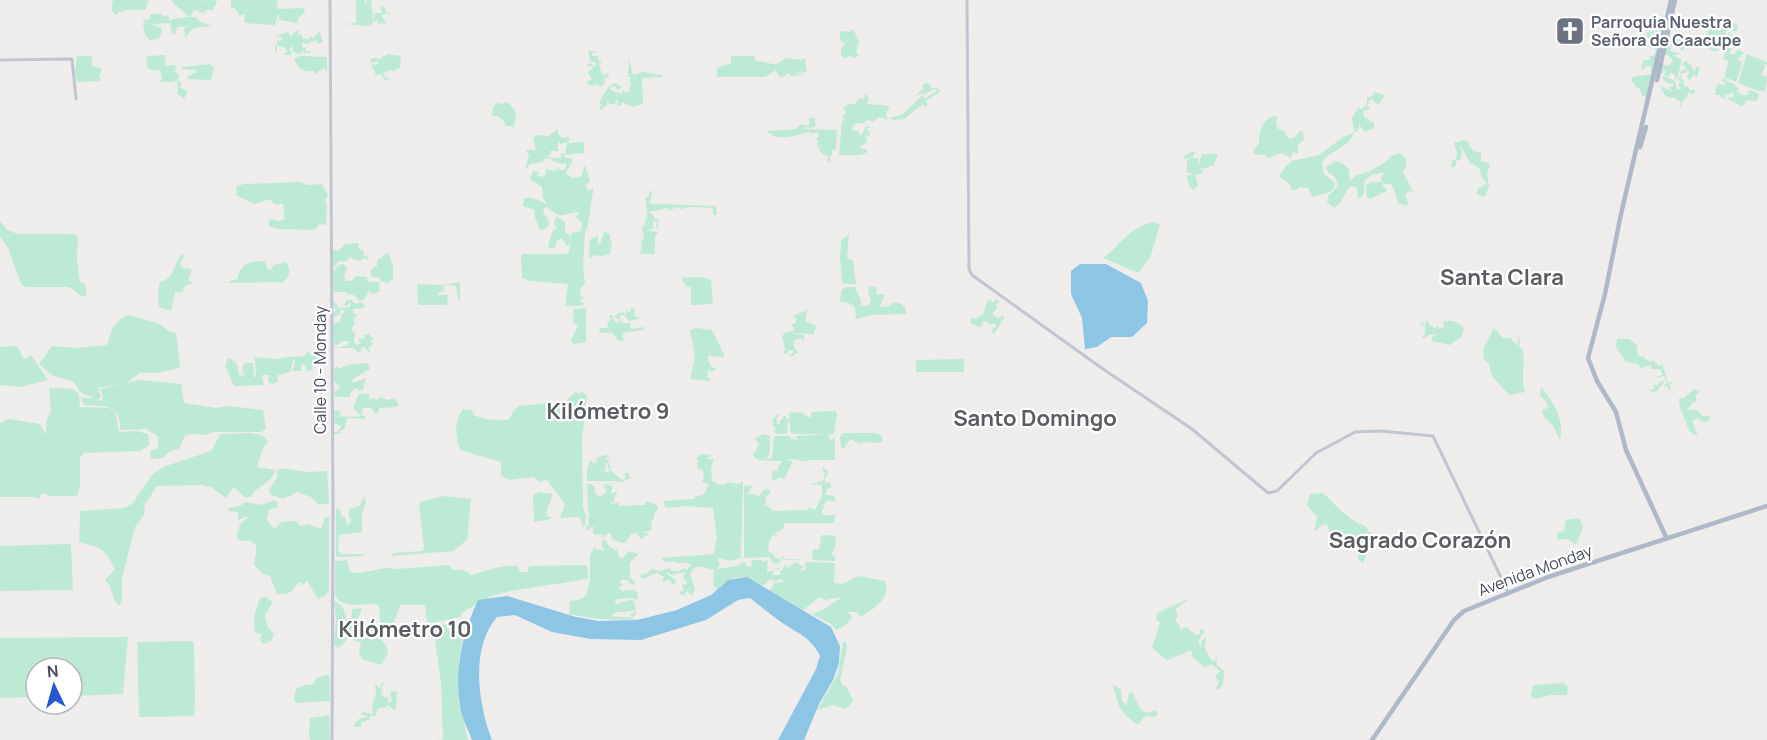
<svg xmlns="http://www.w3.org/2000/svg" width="1767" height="740" viewBox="0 0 1767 740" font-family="Manrope,sans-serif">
<rect width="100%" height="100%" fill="#efecec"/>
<g fill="#bdead4">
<path d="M113,0h36l-4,10c-9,0 -22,-2 -30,5l-4,-6z"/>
<path d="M172,0h31l4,2 -1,-2h11l-2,7 -2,-1 1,4h-8l-3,3 -9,-3 -4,7h6l5,5 11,4 -19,2 -8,10 -1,-9 3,-3 -10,1 -2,8 -3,-2 -2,-10 -19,1 10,4 1,3 -3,7 -9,2c-6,-4 -6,-10 -7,-16l3,-1 -5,-2 9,-2v-4c5,-2 9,-2 14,1l4,-1 2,7 2,-3 18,-2 -15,-12z"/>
<polygon points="231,0 277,0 278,9 304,8 305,13 298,18 297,23 280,20 278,14 275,25 244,23 245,14 239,16 236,9 231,7"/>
<polygon points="356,0 364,0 366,4 367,0 371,0 373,19 375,18 374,15 376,13 382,13 380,8 384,6 387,12 391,14 390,16 388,13 381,15 387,24 377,23 378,21 376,20 373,23 373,20 372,24 368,26 344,24 356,23"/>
<polygon points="1714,17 1718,19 1715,19 1714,22 1721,24 1719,21 1720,18 1722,21 1723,19 1738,25 1737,31 1733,31 1732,29 1735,27 1731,26 1725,32 1728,37 1725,40 1732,38 1728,34 1729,32 1734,37 1733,43 1736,45 1733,43 1730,46 1730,40 1725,44 1723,34 1720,41 1715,41 1718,43 1715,46 1720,49 1716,52 1705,47 1708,38 1715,41 1714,39 1707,37 1706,35"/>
<polygon points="1655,24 1657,25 1654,33 1656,30 1660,32 1655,38 1660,41 1657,43 1660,45 1657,71 1648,97 1642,96 1640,89 1635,87 1635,84 1632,82 1632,77 1651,74 1651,66 1646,66 1643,70 1641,67 1644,60 1651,60 1649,56 1653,56 1657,50 1654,49 1653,45 1635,40 1630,44 1627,42 1627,37 1651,42 1654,33 1651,33 1651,38 1649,39 1647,38 1647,32 1653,31"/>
<polygon points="853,29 859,41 856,52 859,55 854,58 850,56 844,58 841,55 841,50 845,43 840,40 840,31 849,32"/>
<polygon points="295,31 299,31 297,38 301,33 302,38 309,39 310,36 314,38 319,31 323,42 318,44 316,40 307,44 302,42 303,48 308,47 305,50 306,52 312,50 309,53 304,53 302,51 301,54 293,52 292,46 290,47 290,51 292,53 291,55 283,55 287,52 285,47 277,46 277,52 275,52 275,45 278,43 276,41 283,40 281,37 276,36 288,32 291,37"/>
<polygon points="1681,31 1686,36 1684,39 1686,40 1684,50 1680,51 1682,46 1672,44 1670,51 1681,54 1673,55 1682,60 1677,79 1674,80 1676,77 1674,74 1670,73 1669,77 1664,75 1666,72 1664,69 1662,74 1660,74 1662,64 1669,66 1673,60 1667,54 1665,56 1663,54 1668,37 1676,36 1681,39"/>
<polygon points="1726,46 1732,49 1729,52 1730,54 1733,55 1738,50 1745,53 1742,54 1741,57 1737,59 1742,63 1736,82 1727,78 1725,79 1726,81 1735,84 1735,87 1739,88 1736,94 1739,92 1742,95 1747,95 1750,90 1759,94 1757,101 1747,100 1744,105 1741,106 1729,100 1728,97 1734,98 1733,91 1729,95 1725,94 1726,99 1722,98 1719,95 1715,95 1717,84 1725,85 1725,82 1721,81 1726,77 1725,73 1729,61 1723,59"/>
<polygon points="588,51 597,51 592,53 592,56 598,56 599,61 601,62 601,65 600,63 599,64 602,75 609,73 609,76 604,79 605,82 601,87 596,84 594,86 587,84 587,81 592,80 588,72 594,67 589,66 589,68 587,65 590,63 594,66 597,64 590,60"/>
<polygon points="388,54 401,56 400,68 394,70 393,72 391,70 383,73 385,77 391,79 384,80 381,74 376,75 372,67 373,64 378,65 378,61 371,63 370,59 376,58 381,60 382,57"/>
<polygon points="1747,54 1767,62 1767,65 1764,64 1765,67 1761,75 1767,77 1765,91 1756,90 1738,83"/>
<polygon points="165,55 166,66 176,65 175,72 179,74 178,80 182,83 180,88 188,91 184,99 178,94 177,80 173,82 160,82 162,78 160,70 151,70 147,67 146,59 148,56"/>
<polygon points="77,56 92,56 92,66 102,69 99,77 101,81 77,82 75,73"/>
<polygon points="301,56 327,57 327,73 323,66 322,68 324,69 318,71 317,75 313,71 305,71 298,67 294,58"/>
<path d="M731,56h23l2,5c15,-1 15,9 30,-3l15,2 4,-2 2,14 -10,1 7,2 -14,1 -1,-3 -9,5 -4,-8 -11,7h-48v-9l14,-5z"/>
<path d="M629,59l4,16 10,-3 19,3 1,2 -21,1 1,26 -10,3 -11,-5 -1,3 -4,1 1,-6 -2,1 -1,3h-5l-3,-3v4l-5,3 3,2 -5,-1 -1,-3 4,-1 -4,-1c3,-8 9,-19 16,-21l7,4 -4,3 -4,-4 -4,2 2,3 10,3v-3l7,1 2,-8 -2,-3 3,-4h-4z"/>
<polygon points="1686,61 1692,66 1693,71 1695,71 1696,67 1700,67 1697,78 1693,73 1693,76 1689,80 1687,77 1690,72 1687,70 1686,73 1682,73 1681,79 1684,81 1684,87 1687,86 1691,91 1693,89 1695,90 1694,94 1688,93 1687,97 1682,101 1680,109 1680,102 1675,98 1666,97 1660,86 1673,92 1669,87 1673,86 1674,84 1666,83 1662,77 1663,76 1675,81 1677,89 1681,89 1678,84 1682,83 1678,79 1681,75 1680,71 1687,69 1682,64"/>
<polygon points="210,64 214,68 211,80 187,79 187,77 196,72 196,70 182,69 182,67"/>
<polygon points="925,83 931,85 931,88 937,88 941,91 926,101 928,105 926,107 923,104 904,119 892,120 890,118 903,114 922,96 926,98 937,91 934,89 925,94 923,93 916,96 920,91 924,89 922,87"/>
<polygon points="871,92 865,96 869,97 867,104 890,106 886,113 888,120 880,117 872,122 869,120 865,121 864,123 859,123 853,125 851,130 858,131 861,136 866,126 870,127 867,129 870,134 869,136 866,135 867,142 860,147 860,149 867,149 867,152 861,155 839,155 842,121 844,121 847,117 844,120 842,118 846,113 843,108 848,104 855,104 859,98 864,100 865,94"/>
<polygon points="1374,92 1385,95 1378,105 1372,99 1370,100 1367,106 1370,107 1369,109 1363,111 1364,117 1374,123 1374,128 1364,132 1359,124 1358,131 1354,132 1352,118 1358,108 1362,109 1367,105 1367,98 1372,96"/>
<path d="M498,102l3,3 4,-3 4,1 7,9 -2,17 -2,-3h-6c-3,-7 -7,-11 -14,-10l1,-9z"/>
<path d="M1276,116l2,2 -2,4 2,7 6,2 4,7h6l6,-7h3l1,9 -6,4v10l-5,-2 -2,6 -9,-5 -13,5 -4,-3 -12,-1 1,-4 5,-7c0,-11 3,-25 17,-27z"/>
<path d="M814,117l2,9 -6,2 -5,-1v2l32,1 -1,20h-4v5l-3,1 2,6 -4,-1 1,-5 -6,-2 -3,-4 1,-3 -3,-1 1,-5 -2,-2 3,-3 -2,-4 -4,2 -4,-2c-14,3 -31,11 -42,-1l30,-2v-2l5,-3 2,2 5,-1 1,-4 -4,-1z"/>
<path d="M556,130h2v4l4,4 8,-1 -1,4 -8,3 -3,-3v10h-8l1,4h-6l8,3h8v-5l4,1 2,-11 17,-1v11l-20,2 2,3h6v5l-3,2 1,3 -3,1 -1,5 6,4 9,-1 4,-12 5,16 -4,4 2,6 5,-3v3l-6,39 -2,1 -2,35 2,17 -5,6v5l4,4 -5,2 5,4 -3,2h-16l3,-22 -38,-3 -8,-3 -1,-22 2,-2h44l2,-2 1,-9 -3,3 -6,-8 -4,3 -2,7h-6l-1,-2 5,-16 4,-2 -3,-4 2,-8 9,6v11l5,2v6l1,-8 10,-2 1,-9 -6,-4 3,-5 -2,-1c-16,2 -15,8 -30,-5l-3,1 -1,3 6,11 -1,5 -5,3 -4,-1 -4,-12v-7l-12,-4 1,-7c7,-4 16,2 23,5l-4,-6 -1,-11 -12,-8 3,-8 6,1 -2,4 8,1 1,-8 8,2 5,-3 3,3 4,-3v-5c-4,1 -10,0 -15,-3l1,-2 -8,1 -1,3 -12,2 -6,5 4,-14 -3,-5h10l-3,-12 4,-3 12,1z"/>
<path d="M1354,132c-5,17 -23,17 -32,30l2,12 11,9 -1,5 -4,4 -18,5 -4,-9 -9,-1 -3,3h-4l-3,-7 -10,-7 6,-9 7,-6 27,-6 24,-18z"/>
<path d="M1463,140l5,1c2,8 4,10 13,12v9h6l3,3 -3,9 2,12 -4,11 -9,-3 3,-7h3l5,-4 -4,-4 -4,-11 -9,-5 -10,-19 2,10 -2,6h-3l-2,7h-4l1,-7h4l1,-7 -3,-11h6z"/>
<path d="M1194,151l1,2 -3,5h6v8l4,-12h16l-4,11 -11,4 -3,-2 3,6 -8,2 3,10 -4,5c-6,-3 -6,-7 -7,-14l6,-2 -6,-2v-12l5,-2 -7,1 -1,-3z"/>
<polygon points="1400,153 1406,158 1406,167 1403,172 1413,191 1411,193 1410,191 1405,195 1408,203 1407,206 1398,203 1394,189 1391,184 1385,184 1383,181 1383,187 1386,188 1387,191 1370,199 1366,196 1366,185 1373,181 1376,183 1382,181 1381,177 1385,172 1372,175 1365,180 1364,194 1360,198 1358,197 1357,188 1350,186 1339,204 1334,208 1327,202 1328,196 1338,186 1335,177 1328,172 1326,167 1336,161 1342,163 1349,169 1350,182 1355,176 1372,170 1387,161 1391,156"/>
<polygon points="300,182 308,185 322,184 328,195 325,201 327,205 326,225 319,224 317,228 312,230 277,229 269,226 269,219 278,221 285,219 283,204 274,204 270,199 255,204 236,195 237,186 244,184"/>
<path d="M651,189l1,5 -3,10h12l2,-6 -1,6 54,2 1,9h-4v-7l-23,-1 -9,2 -4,-2 -8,4v-3c-8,0 -13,4 -19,3l-1,1 5,4v3h5l-1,9 -2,-1 1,-5 -4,-2v8l-4,3 9,1 -3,5v17h-16l3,-5 -1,-7 3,-4 -2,-10c8,-10 4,-22 3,-30l3,-1z"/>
<polygon points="0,221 7,230 18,234 71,234 78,236 77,259 80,282 85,284 87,295 82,297 69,287 26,287 21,284 8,248 0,236"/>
<path d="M1155,222l5,3 -10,33 -12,15 -35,-15c18,-13 28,-33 52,-36z"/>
<polygon points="604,232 610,234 610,240 612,241 610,254 601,256 593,255 592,258 589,257 590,240 598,235 598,243 600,244"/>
<polygon points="849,234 847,259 853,260 856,284 842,284 840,258 841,240"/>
<polygon points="358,243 359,249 363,250 364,256 368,256 367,260 363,258 362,260 358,261 350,257 345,262 338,261 336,265 333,267 333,250 339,251 345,244"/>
<polygon points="388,252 393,265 393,279 387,283 380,281 379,277 372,278 370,270 377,266 377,261"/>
<path d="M182,254l2,2 -4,8 3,5 5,-1 4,2 -4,10 5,3 -8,3 -3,6h-7l-4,19 -12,-4 -1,-14 2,-11c14,-3 14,-18 22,-28z"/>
<path d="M265,261l2,7 3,2 4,-5 12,-3c6,7 3,18 -5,21l-6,-1 -46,1v-2l8,-2c5,-17 11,-17 28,-18z"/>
<polygon points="343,264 347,267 344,277 346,281 351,281 356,276 367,277 368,282 379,282 380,291 373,294 369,291 364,300 360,301 354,295 347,294 346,292 334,292 332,273 338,266"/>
<polygon points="695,277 706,278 711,280 713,304 691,305 691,287 686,286 681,278"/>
<polygon points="460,282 460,301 458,300 456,286 444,285 444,291 439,292 438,295 448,295 447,305 418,305 417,284 443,285"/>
<polygon points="869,286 877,287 876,294 885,294 880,307 890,306 894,302 901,304 906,308 906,314 871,315 856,319 855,307 849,303 840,302 841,291 846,287 855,287 861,300 861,306 869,305 871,301 868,291"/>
<polygon points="990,299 993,302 997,299 999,302 996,305 997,309 993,312 993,316 998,318 1003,316 1004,318 994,334 991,330 997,326 995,324 990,324 984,320 982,326 979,327 970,323 971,317 975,319 983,314 987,302"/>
<polygon points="347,300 353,300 352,302 357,304 361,302 365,306 364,308 353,309 353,313 357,314 353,322 357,322 354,324 351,330 355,333 354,341 357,346 361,342 358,341 359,338 365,339 364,335 370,333 370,337 374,337 371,341 373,344 368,348 370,350 369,353 365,347 361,348 361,353 356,351 354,348 337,348 348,345 349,341 343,341 336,346 334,344 332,325 340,321 341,314 344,313 344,310 340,310 340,314 334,317 333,313 337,309 335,309 332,302 337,304 337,308 350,307 351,302 346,306 344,305"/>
<polygon points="634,307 635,312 633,315 636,314 636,317 641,318 629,321 624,315 620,315 621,323 630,323 631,329 644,327 645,330 624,332 622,337 624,339 622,342 618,340 609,330 610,335 608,333 599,332 600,328 608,328 607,325 611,319 609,315 613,316 614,321 619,323 619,319 616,318 614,316 622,312 625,314 626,311 631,312 630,309"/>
<polygon points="586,308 586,342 573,344 571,340 578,326 573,322 574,309"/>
<polygon points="807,310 805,321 816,326 814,334 788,333 804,335 804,340 802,342 803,338 794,340 794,346 798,353 794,354 794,356 789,356 793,353 793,350 789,350 787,354 783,354 785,349 782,336 786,332 795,331 792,326 792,324 796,323 796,318 793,316"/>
<path d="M129,315l31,9 10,8 6,1 4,30 -1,5 -22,5h-17l-14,10 -28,5 3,10 -5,2 6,1 1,-4 -3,-8 39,-9 42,4 3,19 32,5 14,-2 33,4 3,19 -5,3h-48l-9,3 -11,-1 -8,1 -6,14 -9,2 -7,7 -12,1 -1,-8 8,-3v-12l-12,-7 -26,1c1,-28 -15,-23 -36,-25l-3,-5 1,-2h11l-13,-6 -6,-10 -22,-7 -13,-11 13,-18 26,2 28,-3 2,-1c2,-13 8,-25 21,-29z"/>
<path d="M1427,319l3,6 5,3 3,-2 1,3 5,-1 -1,-6c7,-3 16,0 21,6l-2,8 -12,9 -18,-4v-4l5,-3 -8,1 -5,3 -2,-1 3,-4v-7l-5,-1 1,-3 4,3z"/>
<polygon points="696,328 712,330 724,355 724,357 708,356 708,360 712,368 715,367 716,369 710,373 711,370 708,370 707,377 711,379 710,381 690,379 695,357 690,330"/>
<path d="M1494,328l9,10h7l7,7 2,-10 1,10 -2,1 5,4c2,15 -2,28 2,42l-16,3 -17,-19 -3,-12 -5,-5 -1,-10z"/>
<polygon points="1617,339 1629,339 1637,345 1638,355 1641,357 1643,355 1644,358 1651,362 1652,360 1659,366 1663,365 1667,381 1669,383 1673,381 1671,384 1669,383 1671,390 1670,391 1668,387 1666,387 1664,385 1667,383 1665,381 1656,392 1648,391 1654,389 1654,383 1657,387 1659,382 1666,381 1664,376 1658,378 1656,377 1662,375 1661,368 1660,371 1659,369 1651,369 1652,365 1641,368 1637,364 1626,362 1616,347"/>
<polygon points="17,346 24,359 31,355 48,380 21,387 0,385 0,347"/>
<path d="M308,351l3,4 15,-1 1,3 -8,1 1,6h-7l-1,6 -5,1 -3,-7 -3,2 1,5h-10l3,-8 -1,-5 -4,14 -12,3 -1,7 -5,2 -4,-2 1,-7h-7l2,10 -30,1 -9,-20 3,-8c10,4 10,7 11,17l5,1 -2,-9 3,-4h8l1,14h2l-1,-17 -2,-3 22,2 19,-3 1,1 9,-1z"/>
<polygon points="964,359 964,372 916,372 916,360"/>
<polygon points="364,363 368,364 370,369 351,380 353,383 366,378 363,390 359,391 357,388 351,391 350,397 335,397 335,391 340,388 334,381 335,367 338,367 339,369 347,365"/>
<path d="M1541,387c12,13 24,34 19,53l-8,-16 -9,-8 -1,-6 6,-2 -1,-5 -7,-8z"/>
<path d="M49,388c8,2 27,-4 30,8 1,4 0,8 1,11l29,1 6,3 4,21 17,-1 12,3 1,11 -9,6 -56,2 -4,4v28l-3,11h-27l-9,-3 -1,6 -4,-2h-36v-74l9,-4 31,5 6,11v-13l5,-11z"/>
<path d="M1694,389l6,3 -4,3v7l-4,1 -1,3 -5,3 10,1 7,6h7l-1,5 -6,1 -5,-3 -6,1 6,17 -9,-6c-3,-12 -10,-20 -10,-33h5z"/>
<path d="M576,392l2,2 4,-2 5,4 -5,43 1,68 3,9 -1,10 -2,1 -3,-10 -20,1 5,-14 -18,-24 -7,2 -5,-3v-2l-22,2 -1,2 -11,-5v-14l-41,-12c-4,-16 -7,-26 3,-41l9,1 2,5c7,4 28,7 35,4l5,-9 5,-4 28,-3 17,6 3,-4v-6z"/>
<path d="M359,394h10l1,6 3,-2 4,2 3,-3 7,3 7,-2 5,6 -2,3 -18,1v3h4h-4l-3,3 -5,-6h-8l-2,7 4,1v3l-18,-1 -2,10 -5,3 1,3h-7l-1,-2h4l5,-6 -9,-3v-5l2,-1 -1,-7 6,1 1,3 -4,3c8,-2 15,1 24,-1l-8,-8z"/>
<polygon points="835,411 837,414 834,434 793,434 790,432 790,423 788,421 787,433 776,434 774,431 776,427 772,426 774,424 772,421 777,414 779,416 776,419 778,425 780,424 780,420 783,419 783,416 786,416 787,420 791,417 788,416 790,412 802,413 810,418 812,412"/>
<path d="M251,433l13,3 4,6 -5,6 -6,19 18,3c-2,14 -18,14 -24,27h-7l-10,-10 -8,11 -15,-11 -10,-2 -44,1 -12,18 -1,11 -9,12 -13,51v23l-3,5c-8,-8 -5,-18 -14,-26l10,-11c-9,-20 -15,-22 -36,-27l1,-31 44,-3 8,-4 21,-30 10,-7 48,-16 9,-17z"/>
<path d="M843,433h32l6,2 2,5 -1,2c-8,3 -15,-2 -22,2l-10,-5 -6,9h-3l-1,-11z"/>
<polygon points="764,434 770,436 770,452 768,457 763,459 772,458 774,436 790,436 791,440 795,436 794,440 797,441 796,437 798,436 828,434 830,440 833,439 835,435 835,460 808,460 807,462 794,459 786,461 793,461 784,479 779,477 775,480 771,479 773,471 778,470 778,466 783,461 754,460 760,459 755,458 753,455 759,445 755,438"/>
<path d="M702,454l10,1 -5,4h7l-3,9 1,13 7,4 7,-1 1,-2 11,2 5,-3v2l-2,75 -9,3 -14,-3 2,7 -4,4 20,-3 9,-4 1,4 6,1 -1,-7h10l2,2 5,-2 -1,13 6,-3v5h7v-5l-7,-2h5l4,3 3,-7 3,5 1,-4 3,2v-3l6,-2v2l6,2 -4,5 6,-1 -1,-8 30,1 -1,20 8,1 17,-8 26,5c1,4 2,7 1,11 -2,10 -17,21 -26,25l-3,-5h-10l5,4 -6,9 -10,5 -5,-6 -19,-10 14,-6 16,-11 -17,3 -5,-3 -17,13 -34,-20 4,-3 1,-4 9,-1v-3l-9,2 -3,-2 -8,7c-19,-11 -28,-13 -46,3l-4,-4 1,-15 -16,-4 -5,3 -3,5 5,15 -3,7 -4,-4 1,-4 -5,7 -5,-1 1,-2 4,-1 -2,-6 5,-1 -4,-7 3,-5 -14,3 -4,-2h-3l11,7 -1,5 -4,-1 1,-2 -5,-2 -3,2 -2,-2 2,-3 -7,-4 -15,6 -2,-3 2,-2 6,-1 3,-4 9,2 10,-3 1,3h9l4,-3 3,2 4,-5 -5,-3c-7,4 -14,-3 -21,0l-4,-4 54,-4 -1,-2 3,-14 -4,-30 -27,-2 -19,2 -3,-3v-4l30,-2 1,-4 1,2 8,-3 5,-10 -8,-2 3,-4 -1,-8 -6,-1 1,-8 -2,-3z"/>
<polygon points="608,455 606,460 611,459 608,461 611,469 609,470 607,463 605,463 606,466 604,472 611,471 622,480 625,479 625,473 628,473 631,478 621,482 615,481 587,481 587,470 590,460 594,464 598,460 594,460 601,456"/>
<polygon points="824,466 824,469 827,470 828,475 825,478 825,483 829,482 832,486 827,489 826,495 835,496 835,502 826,500 826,503 821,505 825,506 822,510 822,515 835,515 834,523 785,523 782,530 775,533 777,535 774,537 775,534 773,535 769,542 768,551 774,555 776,558 780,559 783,556 784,559 811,560 785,560 781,558 780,563 774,564 769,557 744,558 744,486 753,485 751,489 749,488 750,490 747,494 755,494 758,497 764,490 769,489 771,492 766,497 765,506 767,507 768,503 769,506 768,509 772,507 771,511 808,510 809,507 815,510 822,497 822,485 809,484 823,481 825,472 822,470"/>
<polygon points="277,469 288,469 308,472 327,471 329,503 319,505 311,497 297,492 283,499 271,495 269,490 277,477"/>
<polygon points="587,484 591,484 595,487 595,492 599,497 607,492 603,484 613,486 611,493 614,493 616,491 617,495 615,495 614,503 610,502 612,505 618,502 619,506 645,505 646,501 654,503 659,507 654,514 654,519 650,521 652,523 651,531 642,532 649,534 641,539 636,533 631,534 626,542 622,543 612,539 611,534 608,533 605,536 603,534 603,538 601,537 602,534 597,535 593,533 593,527 597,526 596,525 586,531 586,527 589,524 588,518 590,515 588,511"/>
<polygon points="540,492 553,494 546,512 548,517 552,517 548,520 534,522 533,495"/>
<path d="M1323,493c13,12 25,28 43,33l2,5 5,3 2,9 -5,3 -7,17 -4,-3 -3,-11c-18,-5 -24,-6 -29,-25l-5,1 -8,7 3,-15 -10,-12 3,-11z"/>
<polygon points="364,496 366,503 362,513 362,532 339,535 338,549 340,554 361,554 366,556 336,557 336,508 340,510 342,517 345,517 347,526 351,522 351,519 349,518 349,509 360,506"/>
<polygon points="444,496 471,499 467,540 453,551 392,556 393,553 423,551 424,546 419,505 420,502"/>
<path d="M274,500l3,2 1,5 -9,3 -2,9 5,8 3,1 7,-6 15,-1 3,5 8,-2 13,5 4,-12h4v73l-3,5 -8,4 -11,-18 -5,5 -1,-4 -4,2c-6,9 -9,11 -20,10l-7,-18 -7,-2 -9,-9c2,-16 8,-26 -14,-24l-3,-3c0,-9 3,-17 12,-20l-4,-1 -7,3v-8l-10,-1 1,-3 11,-2 5,-4 17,3z"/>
<polygon points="1579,518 1583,527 1576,545 1567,539 1557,540 1557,533 1564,531 1566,520"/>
<polygon points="822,535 836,536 835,549 831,554 835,557 835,561 812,560 813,549 819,550 819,545 821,543 820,539"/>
<polygon points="604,539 610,547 616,550 618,548 617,551 620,558 623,558 629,551 639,554 630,562 630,577 636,584 632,585 627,580 621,580 620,583 623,585 619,587 621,591 634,590 637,592 638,600 632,598 630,599 629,598 617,599 614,603 616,604 630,600 634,601 636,610 624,612 616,612 611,616 631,618 631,614 636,611 636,615 631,618 636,620 599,619 569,614 570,601 578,600 586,596 590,581 590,555 595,546 596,550 600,549 603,552 605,548 602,548 602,541"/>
<polygon points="71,544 73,590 0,591 0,546"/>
<path d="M347,560l3,12 10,1 26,-5 11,1 52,-4 4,5h11l7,5c16,-4 29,-11 46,-9l3,6h8l1,-6 58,-1 1,14 -78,12 -19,5 -28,16 -3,5 -27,6 -6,-1 -2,-17h-25l-8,25 1,6 -5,3 -7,-8 -2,-26c-15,-4 -35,7 -44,-10v-34z"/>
<polygon points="266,597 273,602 265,616 268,628 274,634 271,641 263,644 260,640 262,634 255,633 254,616 260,598"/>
<polygon points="1188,599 1187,601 1175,609 1178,616 1175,621 1179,625 1182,632 1182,628 1186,627 1196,635 1200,634 1200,629 1203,629 1204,633 1200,637 1198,642 1202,648 1201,642 1206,636 1205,649 1212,661 1215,661 1218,654 1216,664 1224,671 1223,684 1219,689 1216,689 1219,681 1215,677 1220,671 1211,664 1204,668 1198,661 1193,658 1191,650 1167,660 1152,648 1160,623 1156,619 1157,613"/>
<path d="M334,601l8,5 5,13 5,-2v-8l10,-1 -4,10 -5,3c-1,8 -6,23 -15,27l-4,-3 2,-25z"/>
<polygon points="447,624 457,627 463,637 459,659 459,702 468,740 438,740 443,739 441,684 435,639 436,627"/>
<polygon points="358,628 375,630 386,646 388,654 381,665 362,659 359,654 361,643 353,640 352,637"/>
<polygon points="128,637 123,694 72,696 72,668 36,668 36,697 0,698 0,638"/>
<polygon points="191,641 194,643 195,700 194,716 139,717 137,642"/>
<polygon points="843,641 846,642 847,647 840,680 842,685 847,687 853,700 849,707 844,709 833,705 817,710 838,674"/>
<polygon points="329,674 330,701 296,703 294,700 296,688 305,685 314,684 316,678"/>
<polygon points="382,682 384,684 381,687 382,696 388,698 388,703 392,701 390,692 397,691 396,708 394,710 388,705 387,707 377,709 376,716 370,716 370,719 361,723 361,727 355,727 354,724 359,719 368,717 361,714 362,712 373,714 372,707 376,692 375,685 377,684 379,689"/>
<polygon points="1564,683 1568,687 1567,695 1550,695 1536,699 1531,696 1533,685"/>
<path d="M1113,685l8,4 1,12 4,4 3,-11 3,-2 9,18 6,3 9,-3 2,5 -5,2 -8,-1 -6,8h-3c-19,-16 -17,-17 -23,-39z"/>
<polygon points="329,715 330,740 311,740 309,736 310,718"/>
</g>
<g fill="#8dc6e4">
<polygon points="1080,264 1106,264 1141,283 1148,301 1147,323 1132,337 1111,337 1097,347 1085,349 1082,318 1071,294 1071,271"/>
<path d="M747,577l84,50 9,19 -1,17 -6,17 -14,24 -15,36h-26l38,-71 4,-13c-9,-19 -23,-23 -39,-34 -11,-8 -21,-16 -31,-24l-12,2 -32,20 -65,20 -51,-1 -38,-7 -37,-17 -18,2c-27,31 -19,87 -5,123h-20c-4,-11 -11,-23 -12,-35 -6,-37 3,-72 18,-105l29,-4 69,21 23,4 38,-1 40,-10 34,-15 17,-15z"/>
</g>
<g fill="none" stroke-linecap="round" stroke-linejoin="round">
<g stroke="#c0c6d1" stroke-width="3">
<polyline points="330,0 333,508 332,740"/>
<polyline points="967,0 969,269 972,275 1103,369 1192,429 1268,493 1277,491 1316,453 1355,432 1381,431 1433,436 1508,592"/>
<polyline points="0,60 72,59 76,99"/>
</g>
<g stroke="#aeb8c9" stroke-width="4.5">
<polyline points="1657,80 1675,0"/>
<polyline points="1640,147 1646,127"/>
<polyline points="1666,537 1626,450 1616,412 1597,381 1588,358 1605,294 1621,214 1671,0"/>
<polyline points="1372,740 1454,620 1464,611 1548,577 1767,506"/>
</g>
</g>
<defs>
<g id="church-square" transform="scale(1.5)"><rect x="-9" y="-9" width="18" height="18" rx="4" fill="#6b7280" stroke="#fff"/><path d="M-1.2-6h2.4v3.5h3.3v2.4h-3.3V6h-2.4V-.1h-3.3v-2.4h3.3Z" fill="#fff"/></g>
</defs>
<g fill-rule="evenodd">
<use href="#church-square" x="1570" y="31"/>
</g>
<g text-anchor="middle" stroke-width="4.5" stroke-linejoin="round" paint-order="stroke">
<g font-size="16" font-weight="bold" fill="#5b616d" stroke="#fff" text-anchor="start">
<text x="1591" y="28">Parroquia Nuestra<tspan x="1591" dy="18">Señora de Caacupe</tspan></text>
</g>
<g font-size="16" fill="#464d58" stroke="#fff">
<text transform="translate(320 370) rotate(-90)" y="6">Calle 10 - Monday</text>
<text transform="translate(1535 570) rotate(-20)" y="6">Avenida Monday</text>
</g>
<g font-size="22" font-weight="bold" fill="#595c60" stroke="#fff">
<text x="1502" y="285">Santa Clara</text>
<text x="608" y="419">Kilómetro 9</text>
<text x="1035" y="426">Santo Domingo</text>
<text x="1420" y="548">Sagrado Corazón</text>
<text x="405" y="637">Kilómetro 10</text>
</g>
</g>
<g transform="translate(54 686) rotate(355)"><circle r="28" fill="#ffffff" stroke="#b5b8bc" stroke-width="1.5"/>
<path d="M0-4.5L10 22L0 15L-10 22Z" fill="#2759ce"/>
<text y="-9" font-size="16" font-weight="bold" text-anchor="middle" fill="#464d58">N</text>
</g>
</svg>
